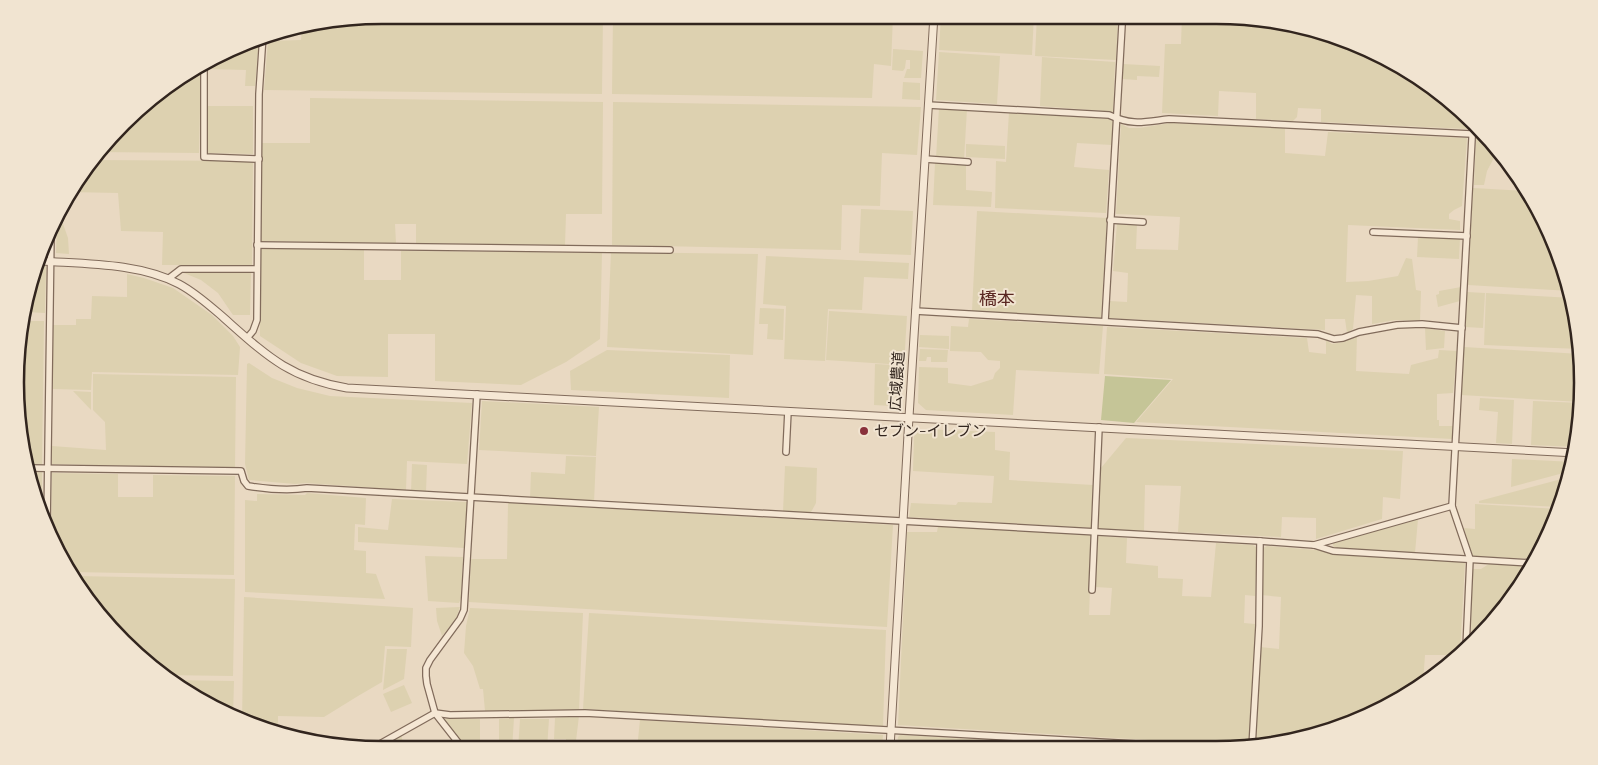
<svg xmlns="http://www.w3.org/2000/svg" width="1598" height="765" viewBox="0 0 1598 765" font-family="'Playfair Display','Noto Sans JP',serif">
<rect width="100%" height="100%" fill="#e9d9c2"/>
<g fill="#ddd1b0">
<polygon points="389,15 603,15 602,94 264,90 268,41 301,40 302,28 328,24 388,25"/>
<polygon points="613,15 893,15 891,66 874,64 872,98 612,94"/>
<polygon points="941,15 1034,15 1032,55 939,50"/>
<polygon points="1037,15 1118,15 1116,60 1035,56"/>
<polygon points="1124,15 1155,15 1154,24 1125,22"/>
<polygon points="1182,15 1216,15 1287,22 1356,43 1420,77 1468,116 1467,129 1321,122 1321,109 1298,108 1297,117 1293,121 1256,119 1256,93 1219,91 1218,116 1162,113 1165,44 1181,44"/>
<polygon points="259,37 255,86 245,86 246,70 208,69 208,65"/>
<polygon points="893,49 923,51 921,78 904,78 907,69 910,69 910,60 906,60 905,68 903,71 892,70"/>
<polygon points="939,52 1000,56 997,104 936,100"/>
<polygon points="1042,57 1115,62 1113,113 1104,111 1040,106"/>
<polygon points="1123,64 1160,66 1159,77 1137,76 1137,80 1122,79"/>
<polygon points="201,68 199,153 97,152 106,140 159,91"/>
<polygon points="903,82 920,83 920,100 902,99"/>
<polygon points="310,98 603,102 602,214 566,214 565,245 416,243 416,224 395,224 396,243 261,241 262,143 310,143"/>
<polygon points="613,102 921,107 917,155 882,153 880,206 842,205 841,250 612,245"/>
<polygon points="208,106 253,106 253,154 207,153"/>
<polygon points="939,108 967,109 964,160 936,158"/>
<polygon points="1009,112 1108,119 1112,121 1114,123 1112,145 1077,143 1074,167 1109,170 1106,213 995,208 996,161 1006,162"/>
<polygon points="1170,123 1285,128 1285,153 1325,156 1328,132 1467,138 1462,206 1454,210 1449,214 1449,219 1460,221 1460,230 1348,225 1346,282 1368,281 1398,276 1406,258 1412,259 1416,290 1421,291 1420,321 1395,320 1372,324 1372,296 1356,295 1353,329 1347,333 1345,319 1325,319 1325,330 1108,318 1109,301 1127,302 1128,273 1113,271 1117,223 1137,224 1136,249 1178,250 1180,217 1116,214 1121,124 1129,128 1140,128"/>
<polygon points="1476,137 1488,138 1498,150 1487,171 1484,185 1474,185"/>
<polygon points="966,144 1005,146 1005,159 966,157"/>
<polygon points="92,160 253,161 252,265 162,265 163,232 121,231 118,193 69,192"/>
<polygon points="935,163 966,163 966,190 992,192 991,207 933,205"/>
<polygon points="1473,188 1528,191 1555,242 1570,291 1468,285"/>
<polygon points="861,209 913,211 911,255 859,253"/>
<polygon points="977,211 1107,218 1101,318 972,311"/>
<polygon points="62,221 68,238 69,254 56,253 57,222"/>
<polygon points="1418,237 1460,238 1459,259 1417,257"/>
<polygon points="260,249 364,249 364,280 401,280 401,251 602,253 600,339 566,362 521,385 435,381 435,334 388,334 388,377 337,376 301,363 260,336"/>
<polygon points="611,252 758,254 753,355 607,347"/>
<polygon points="766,256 909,263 908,279 864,277 862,310 828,309 825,361 784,359 786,306 763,304"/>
<polygon points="39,266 46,266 45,313 26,312 27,298"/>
<polygon points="184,270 251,272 250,315 233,315 218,293 201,280 184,273"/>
<polygon points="127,274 144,278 173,288 212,315 233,336 240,347 238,375 92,372 91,390 53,389 52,325 76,325 76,319 91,319 92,296 127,297"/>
<polygon points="1461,287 1460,301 1438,307 1436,295 1439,294 1439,291"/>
<polygon points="1467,292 1485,293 1483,328 1465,327"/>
<polygon points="1486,293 1572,298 1576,311 1580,349 1484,345"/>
<polygon points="760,308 784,309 783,340 767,339 768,324 759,324"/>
<polygon points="829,311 907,316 904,365 826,360"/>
<polygon points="969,319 1103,326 1099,374 1016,370 1013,415 926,410 918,403 919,367 948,368 948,383 971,386 993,379 995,373 1000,368 1000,361 988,360 981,352 950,351 951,326 968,327"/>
<polygon points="22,321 44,321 42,465 29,465 18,431"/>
<polygon points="1107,327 1307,338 1309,352 1326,354 1326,340 1332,344 1343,342 1357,335 1356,371 1409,374 1411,365 1438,358 1439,350 1457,351 1453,393 1437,394 1437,420 1439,420 1439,426 1453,426 1452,439 1136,422 1173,379 1104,374"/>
<polygon points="1425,328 1445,331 1444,348 1426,350"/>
<polygon points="920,335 949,336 949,349 919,347"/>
<polygon points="1464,347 1580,354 1583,383 1581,402 1461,395"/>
<polygon points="920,349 948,350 947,362 931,362 931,357 927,357 926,361 919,361"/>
<polygon points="607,350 730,355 729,398 571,390 570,371"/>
<polygon points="249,363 272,378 297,388 330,396 472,403 467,464 407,461 406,490 306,483 295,484 249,480 245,464 247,364"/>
<polygon points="875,364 893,365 891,406 874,405"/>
<polygon points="93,374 236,377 235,468 52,464 52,446 106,450 105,422 93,410"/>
<polygon points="73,391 91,392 91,410"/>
<polygon points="1480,398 1514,400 1512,444 1496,443 1498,412 1479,410"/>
<polygon points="482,401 599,407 596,456 479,450"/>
<polygon points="1533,401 1581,403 1577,447 1531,445"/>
<polygon points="921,429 995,432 995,450 1010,452 1009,480 1093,485 1091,528 909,517 911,503 956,505 958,502 992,503 994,476 913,471 914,436"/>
<polygon points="1126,438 1403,451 1400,499 1383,497 1382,519 1316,539 1316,518 1282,517 1281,537 1178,532 1181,486 1145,485 1144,531 1098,529 1101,468"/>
<polygon points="566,456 596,457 594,502 530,499 531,472 565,474"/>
<polygon points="1512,459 1574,462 1571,471 1511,487"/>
<polygon points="412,464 427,465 426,492 411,492"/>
<polygon points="785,466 817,468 816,503 810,514 783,512"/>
<polygon points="42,472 42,507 31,473"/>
<polygon points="52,473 118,474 118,497 153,497 153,475 235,476 234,575 72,572 53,545 51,538"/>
<polygon points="1569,477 1560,507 1479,503 1479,501"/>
<polygon points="307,493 366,498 365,525 355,524 354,550 366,551 366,573 376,574 385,599 245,592 245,500 257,501 257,494 305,495"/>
<polygon points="392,499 467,502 464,548 358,542 358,527 388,530"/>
<polygon points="508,503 893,525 887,627 469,602 471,559 507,559"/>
<polygon points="1475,504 1559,509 1555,523 1534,559 1472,556 1464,528 1475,529"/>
<polygon points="1418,519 1415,553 1334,548 1332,542"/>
<polygon points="938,526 1092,535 1089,615 1110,615 1112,588 1095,587 1098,536 1127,538 1126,563 1158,566 1158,578 1183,579 1182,596 1211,597 1216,543 1253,545 1257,548 1255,596 1245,595 1244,623 1255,624 1256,628 1249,746 898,725 907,532 937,532"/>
<polygon points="1267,546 1465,562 1460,653 1458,655 1425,655 1423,683 1356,722 1264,747 1255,747 1260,647 1279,649 1281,597 1261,595 1263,548"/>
<polygon points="425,556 463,557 461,598 459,603 428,601"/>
<polygon points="1489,564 1530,566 1507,606 1471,642 1472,569 1481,569"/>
<polygon points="75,576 235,579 233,676 163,675 123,643"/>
<polygon points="244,597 413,608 411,647 385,646 382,682 358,696 324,717 278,716 278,725 252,725 242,722"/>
<polygon points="460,607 456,619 442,636 437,621 436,608"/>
<polygon points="470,608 583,613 579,710 485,711 483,689 480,689 473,666 464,653 466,626"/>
<polygon points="589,613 886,630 883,727 583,709"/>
<polygon points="387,649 407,649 404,679 383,690"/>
<polygon points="168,680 234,681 233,717 178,688"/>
<polygon points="404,685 412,703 391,712 383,694"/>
<polygon points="579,716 575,749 565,749 566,739 554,739 555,718"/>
<polygon points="448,718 480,719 480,744 499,745 499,719 514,718 512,750 468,750 444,722 445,719"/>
<polygon points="520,719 549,719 547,749 518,750"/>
<polygon points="640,720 883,735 882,748 637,749"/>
<polygon points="401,735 405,750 376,749 378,748"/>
<polygon points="900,735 1107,747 897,748 898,737"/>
</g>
<polygon fill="#c5c597" points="1105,376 1171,380 1134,423 1101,420"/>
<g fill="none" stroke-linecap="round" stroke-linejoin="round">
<g stroke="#816b5b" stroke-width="8">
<g id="minor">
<polyline points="204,67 204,157 259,159"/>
<path d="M928,105l181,10c24,11 34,7 60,4l302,15"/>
<polyline points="925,159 968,162"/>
<polyline points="1110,220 1143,222"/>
<polyline points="1373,232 1467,236"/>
<polyline points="257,245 670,250"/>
<polyline points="168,279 181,269 257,269"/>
<polyline points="915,311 1318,334 1334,339 1343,338 1359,332 1397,325 1422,324 1462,328"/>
<polyline points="1105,321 1122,25"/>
<polyline points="247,338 253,331 257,320 259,94 263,35"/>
<polyline points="786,452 788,411"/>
<path d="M29,468l212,3 3,10 4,5c19,3 40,5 59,2l953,53 54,4 19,6 199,12"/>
<polyline points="47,525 51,234"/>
<polyline points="1314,545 1452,506"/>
<polyline points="1092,590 1099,427"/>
<polyline points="1466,648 1470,559 1452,506 1473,120"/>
<polyline points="1252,747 1259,626 1260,541"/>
<polyline points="371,749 435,713 450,715 585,713 1189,747"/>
<polyline points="464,750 435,713 427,684 426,676 426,668 430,660 460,619 464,610 477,394"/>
</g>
</g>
<g stroke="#816b5b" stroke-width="9">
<g id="tertiary">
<path d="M41,261c44,3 98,2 138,23 17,9 31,22 45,34 43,38 65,60 123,70l1229,65"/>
<polyline points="890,748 909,417 934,15"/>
</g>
</g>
<use href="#minor" stroke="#f5e7d4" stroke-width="5.5"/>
<use href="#tertiary" stroke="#f5e7d4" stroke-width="7"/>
</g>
<circle fill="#89313b" stroke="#f1e4d1" stroke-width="2" cx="864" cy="431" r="5"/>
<g text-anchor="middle" stroke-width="4" stroke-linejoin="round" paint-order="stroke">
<g font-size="15" fill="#32251e" stroke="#f1e4d1">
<text transform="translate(897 381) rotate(-86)" y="5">広域農道</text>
</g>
<g font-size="15" fill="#32251e" stroke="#f1e4d1" text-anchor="start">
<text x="874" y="436">セブン-イレブン</text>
</g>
<g font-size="18" fill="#5a2722" stroke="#f1e4d1">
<text x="997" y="305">橋本</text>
</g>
</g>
<path d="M0 0H1598V765H0ZM382 24H1216A358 358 0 0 1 1574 382V383A358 358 0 0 1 1216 741H382A358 358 0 0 1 24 383V382A358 358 0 0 1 382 24Z" fill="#f1e4d1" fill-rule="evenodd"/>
<path fill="none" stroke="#32251e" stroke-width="2.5" d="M382 24H1216A358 358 0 0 1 1574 382V383A358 358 0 0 1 1216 741H382A358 358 0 0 1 24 383V382A358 358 0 0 1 382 24Z"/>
</svg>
